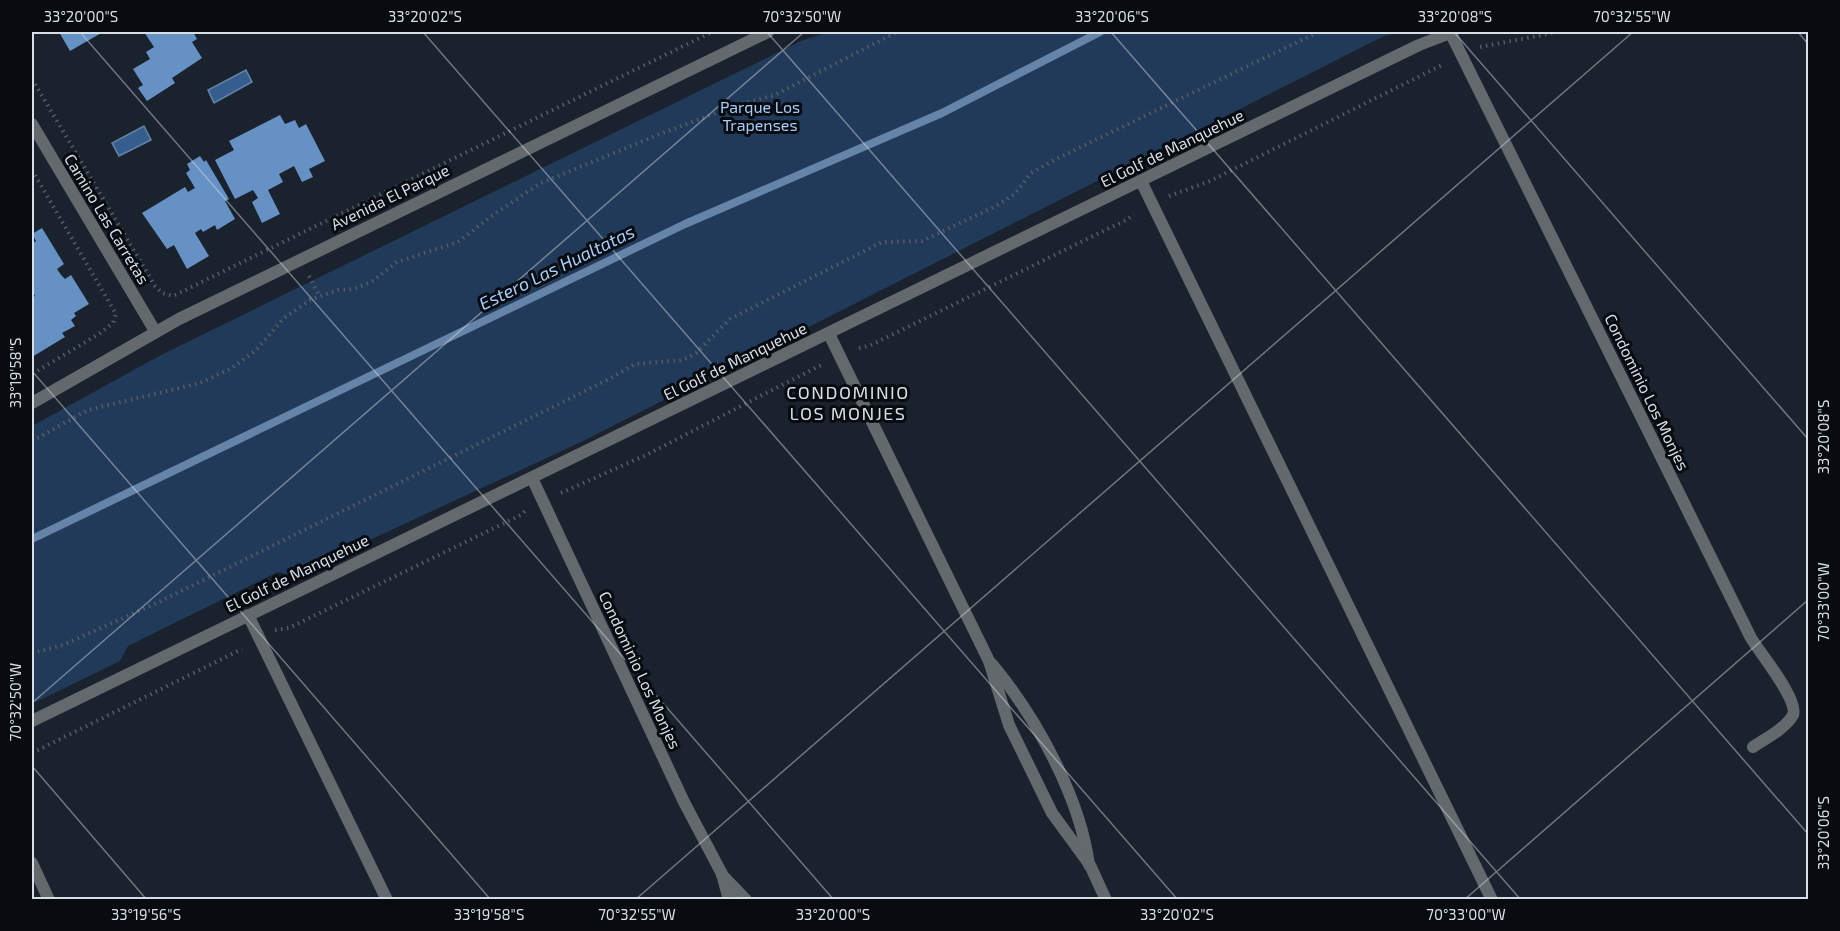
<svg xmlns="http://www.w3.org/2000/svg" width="1840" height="931" viewBox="0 0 1840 931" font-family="'Exo 2',sans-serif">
<rect width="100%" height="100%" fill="#1a222d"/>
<polygon fill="#213a59" points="828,32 1399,32 1384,36 579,443 292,576 278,572 128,646 120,661 36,702 32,700 32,426 161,355 801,41"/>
<g fill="#355e8e" stroke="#6684a8" stroke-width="1.5">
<polygon points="246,70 252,82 214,103 208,90"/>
<polygon points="144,126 151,140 119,156 112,143"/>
</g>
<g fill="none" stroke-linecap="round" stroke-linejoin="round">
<polyline stroke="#6684a8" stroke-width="8" points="32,539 685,224 942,113 1100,32"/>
</g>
<g fill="#6691c5">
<polygon points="59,32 103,32 70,51"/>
<polygon points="144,32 193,32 197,39 192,42 202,58 172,78 175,83 147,101 138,88 143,85 133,69 150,59 146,52 154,47"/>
<polygon points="280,115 285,124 295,120 299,128 306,124 325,161 309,169 313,177 302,182 294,166 279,174 283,182 268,190 280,214 262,223 252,202 258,198 253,190 235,199 215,160 234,150 229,141"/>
<polygon points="200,156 204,162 206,160 229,199 225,201 235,219 217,230 215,225 203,232 201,229 195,233 209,256 187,269 174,245 167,249 142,213 185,187 188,192 195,188 186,173 190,170 187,164"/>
<polygon points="42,228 64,264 57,269 61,275 65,279 71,275 89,304 74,313 76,316 71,320 75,326 62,333 65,337 32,357 32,298 35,296 32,290 32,244 36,241 32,234"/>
</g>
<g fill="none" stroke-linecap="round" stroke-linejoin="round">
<g stroke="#555c66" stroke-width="4" stroke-dasharray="1.5 4.5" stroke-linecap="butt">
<polyline points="1480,47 1558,32"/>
<polyline points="32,79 155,286 162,293 173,296 712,32"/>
<polyline points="32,170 116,314 113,323 99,334 32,374"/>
<polyline points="1169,196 1210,181 1444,64"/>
<polyline points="309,276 320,297"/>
<polyline points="859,348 869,346 1128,219 1134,214"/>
<polyline points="32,441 88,410 200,383 232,368 255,351 284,318 310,300 338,290 354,289 371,282 397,262 458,242 493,215 541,183 660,134 740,104 775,95 897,32"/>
<polyline points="561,493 644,456 823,364"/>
<polyline points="275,630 289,628 521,515 525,511"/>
<polyline points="32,653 63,645 159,602 607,380 635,364 683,360 696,353 730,319 882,242 922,241 996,206 1015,194 1031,173 1056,159 1318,32"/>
<polyline points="32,753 242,649"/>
</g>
<g stroke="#64696e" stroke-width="12">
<path d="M1450,32l301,606c9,15 48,62 42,77 -7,13 -28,24 -40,32"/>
<polyline points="32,124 155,331"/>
<polyline points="1141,181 1492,900"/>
<polyline points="829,334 989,661 1009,725 1052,813 1090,865 1106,900"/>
<polyline points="32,403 179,319 768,32"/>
<polyline points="532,478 684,802 722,874 729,900"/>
<polyline points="248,615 387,900"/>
<path d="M992,664c44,53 88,133 97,201"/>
<polyline points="32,721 1419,45 1453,32"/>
<polyline points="32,863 49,900"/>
<polyline points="722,875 746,900"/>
</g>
</g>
<path fill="none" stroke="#d8dee5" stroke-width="1.5" stroke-opacity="0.45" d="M80,32l754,868M423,32l755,868M767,32l754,868M1111,32l697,802M1454,32l354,407M1798,32l10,12M32,371l459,529M32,703l772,-671M32,766l115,134M635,900l998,-868M1464,900l344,-300"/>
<g text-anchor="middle" stroke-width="6" stroke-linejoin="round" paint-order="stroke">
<g font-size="16" fill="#a7cbf7" stroke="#080b10">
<text x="760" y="113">Parque Los<tspan x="760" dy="18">Trapenses</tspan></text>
</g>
<g font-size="16" fill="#d8dee5" stroke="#080b10">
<text transform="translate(1172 148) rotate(-26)" y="6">El Golf de Manquehue</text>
<text transform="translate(390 197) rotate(-26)" y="6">Avenida El Parque</text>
<text transform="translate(107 219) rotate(59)" y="6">Camino Las Carretas</text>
<text transform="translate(735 361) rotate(-26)" y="6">El Golf de Manquehue</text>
<text transform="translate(1647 392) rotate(64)" y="6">Condominio Los Monjes</text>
<text transform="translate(297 573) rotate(-26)" y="6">El Golf de Manquehue</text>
<text transform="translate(640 670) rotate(65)" y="6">Condominio Los Monjes</text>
</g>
<g font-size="18" font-style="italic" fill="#a9cdf9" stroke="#080b10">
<text transform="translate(557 268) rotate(-26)" y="6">Estero Las Hualtatas</text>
</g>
<g font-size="18" letter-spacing="1.5" fill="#d8dee5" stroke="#080b10">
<text x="848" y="399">CONDOMINIO<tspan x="848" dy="21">LOS MONJES</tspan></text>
</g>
</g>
<rect width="1840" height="931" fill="none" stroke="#080b10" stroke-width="66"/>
<rect x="33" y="33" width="1774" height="865" fill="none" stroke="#d8dee5" stroke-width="2"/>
<g font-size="15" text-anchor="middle" fill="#d8dee5">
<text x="81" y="22">33°20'00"S</text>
<text x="425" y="22">33°20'02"S</text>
<text x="802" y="22">70°32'50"W</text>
<text x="1112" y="22">33°20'06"S</text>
<text x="1455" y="22">33°20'08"S</text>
<text x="1632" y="22">70°32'55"W</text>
<text transform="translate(16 373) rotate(-90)" y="5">33°19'58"S</text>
<text transform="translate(1824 437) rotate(-90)" y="5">33°20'08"S</text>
<text transform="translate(1824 602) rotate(-90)" y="5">70°33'00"W</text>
<text transform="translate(16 702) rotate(-90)" y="5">70°32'50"W</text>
<text transform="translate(1824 833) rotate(-90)" y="5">33°20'06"S</text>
<text x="146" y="920">33°19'56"S</text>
<text x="489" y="920">33°19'58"S</text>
<text x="637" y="920">70°32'55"W</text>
<text x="833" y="920">33°20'00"S</text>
<text x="1177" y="920">33°20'02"S</text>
<text x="1466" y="920">70°33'00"W</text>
</g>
</svg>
